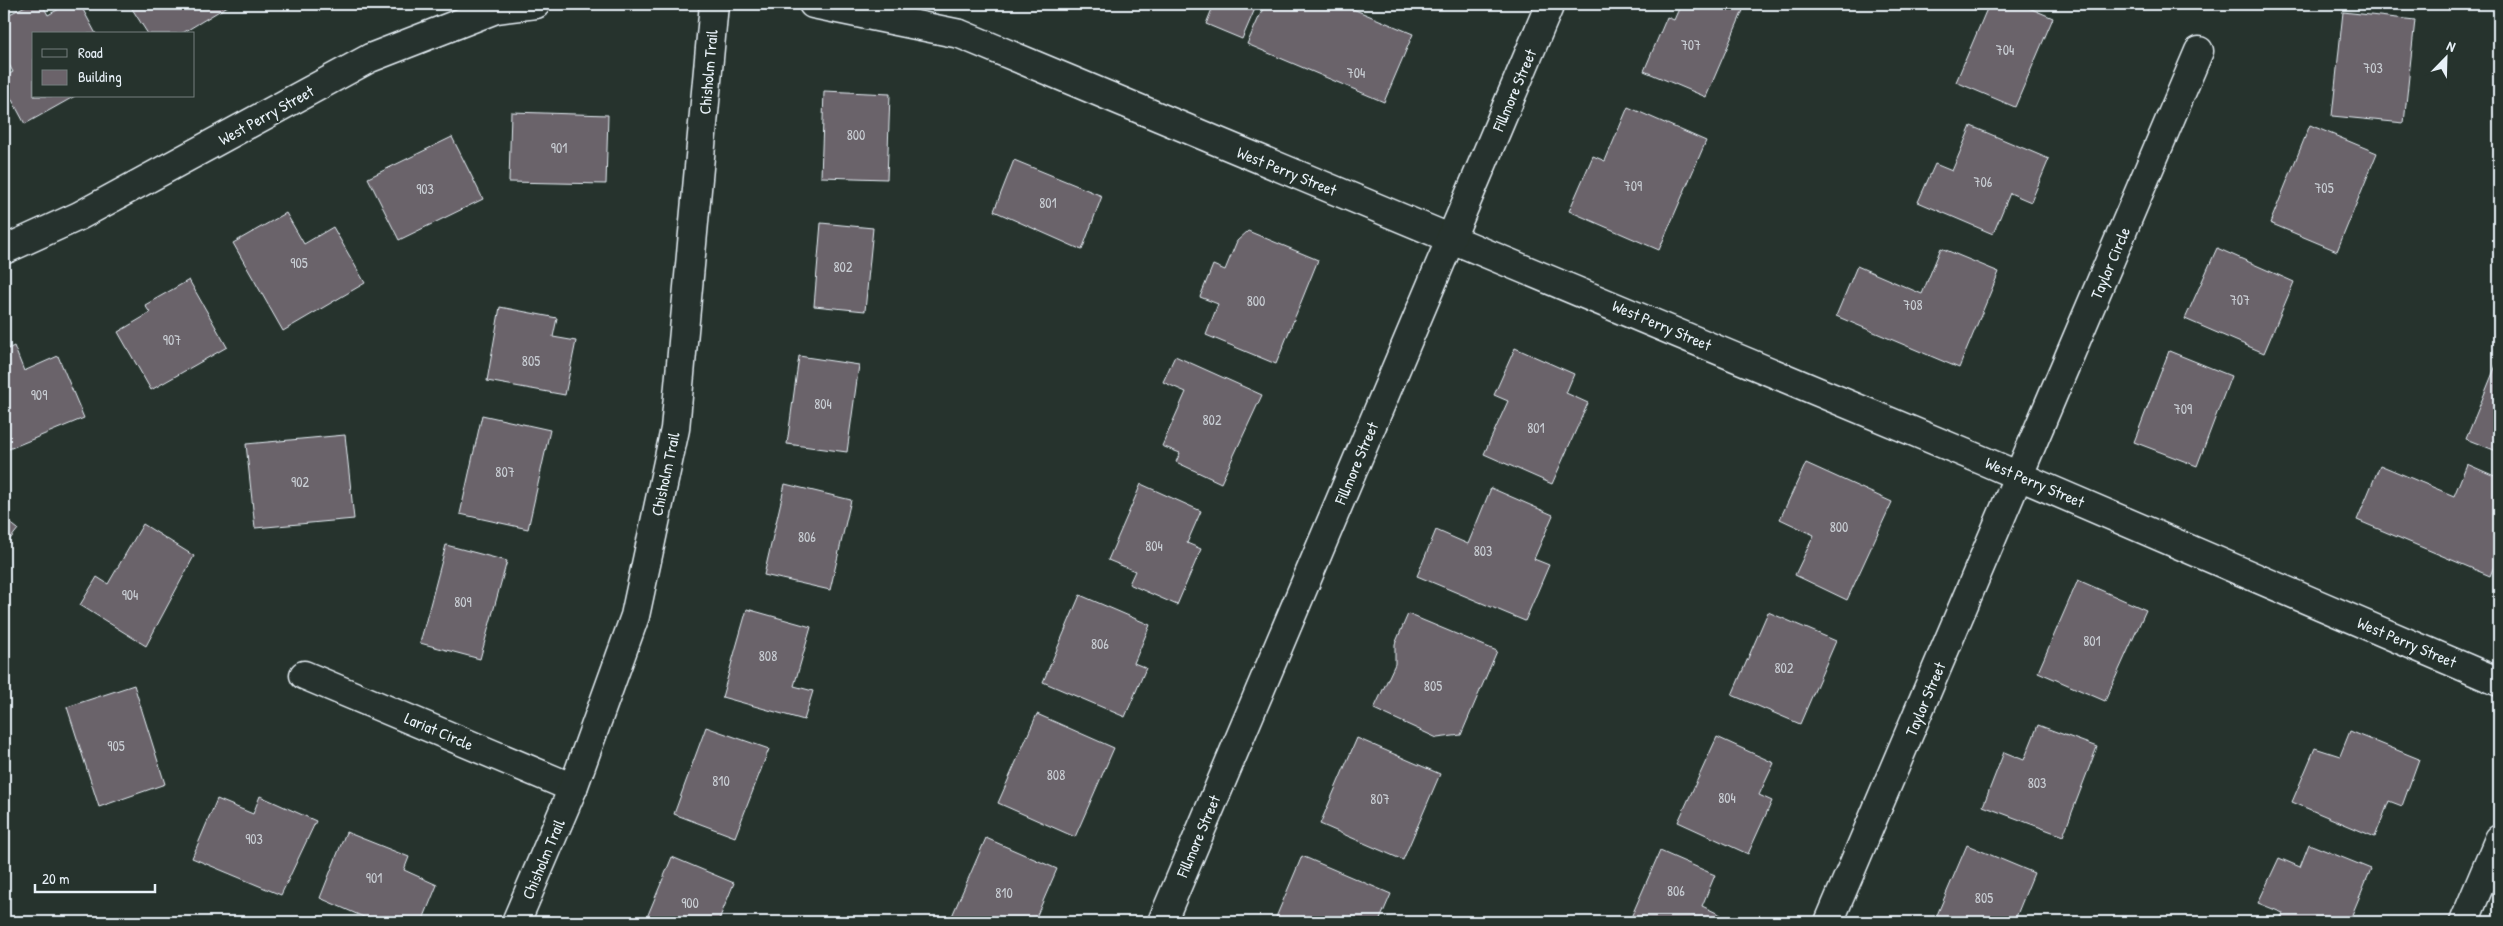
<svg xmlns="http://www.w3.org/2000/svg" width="2503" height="926" viewBox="0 0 2503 926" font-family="'Patrick Hand',sans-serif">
<rect width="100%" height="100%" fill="#26332d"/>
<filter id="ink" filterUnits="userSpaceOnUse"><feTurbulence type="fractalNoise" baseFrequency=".02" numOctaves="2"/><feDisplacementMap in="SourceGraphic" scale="10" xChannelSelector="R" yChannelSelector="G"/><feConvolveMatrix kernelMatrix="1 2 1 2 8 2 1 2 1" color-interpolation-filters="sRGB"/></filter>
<g filter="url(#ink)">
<g fill="#6b636a" stroke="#e8f1f8">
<polygon points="29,4 42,4 48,15 68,4 80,4 96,34 34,34 34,96 75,96 25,124 4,85 4,77 13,72 4,55 4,17"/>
<polygon points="129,4 231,4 181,34 148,34"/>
<polygon points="1214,4 1257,4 1242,39 1206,24"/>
<polygon points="1265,4 1341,4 1413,34 1384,102 1247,44"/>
<polygon points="1681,4 1733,4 1744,8 1706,97 1644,71 1667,17 1674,20"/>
<polygon points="1989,4 2020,4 2053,18 2015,107 1956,82"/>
<polygon points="2343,12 2415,20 2404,123 2332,116"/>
<polygon points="824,91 890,94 887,179 821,177"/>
<polygon points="1628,107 1706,141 1659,250 1569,211 1593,156 1605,161"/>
<polygon points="511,112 608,115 606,184 509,182"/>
<polygon points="2310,125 2377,153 2337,251 2270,223"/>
<polygon points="1971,126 2049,159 2031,202 2010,193 1993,234 1918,202 1935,164 1952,171"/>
<polygon points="452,137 483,199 399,240 368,178"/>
<polygon points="1014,160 1102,196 1082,250 994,211"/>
<polygon points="286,213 304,244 333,227 365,283 283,331 233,243"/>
<polygon points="821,223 873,228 865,311 814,306"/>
<polygon points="1248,231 1318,260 1276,364 1206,335 1218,304 1200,297 1213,265 1225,270 1237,241"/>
<polygon points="1941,248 1999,272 1959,368 1836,316 1857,266 1922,294"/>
<polygon points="2217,248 2294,282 2264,353 2185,319"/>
<polygon points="189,280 227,347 151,390 118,332 150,313 145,305"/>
<polygon points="2499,299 2499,311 2495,309"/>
<polygon points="500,307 557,318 553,337 576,341 565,395 487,381"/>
<polygon points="14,346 24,371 58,356 84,418 4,451 4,351"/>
<polygon points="1515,348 1574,374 1566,393 1588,403 1552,484 1484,454 1508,401 1494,395"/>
<polygon points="2169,351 2231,376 2197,466 2134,442"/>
<polygon points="799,356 859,365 847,452 787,444"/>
<polygon points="1175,356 1262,395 1221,483 1176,462 1180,453 1162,446 1186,392 1163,382"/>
<polygon points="2499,358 2499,452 2466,439"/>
<polygon points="482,415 550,430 528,529 460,514"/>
<polygon points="345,435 354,519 255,528 246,444"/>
<polygon points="1806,463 1892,502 1847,600 1795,575 1814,535 1780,519"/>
<polygon points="2467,464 2499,478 2499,554 2490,576 2357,520 2380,465 2454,496"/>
<polygon points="785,484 851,500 830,590 764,575"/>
<polygon points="1141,484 1201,511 1187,543 1201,549 1177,605 1129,584 1135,571 1108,560"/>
<polygon points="1491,488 1553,515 1534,559 1549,565 1525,621 1417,576 1436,530 1468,544"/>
<polygon points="4,518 18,529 4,547"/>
<polygon points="143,524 194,556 146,646 80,605 97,577 108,584"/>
<polygon points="446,545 507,561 480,659 420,643"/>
<polygon points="2078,580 2146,610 2105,701 2038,672"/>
<polygon points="1080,595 1150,625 1134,663 1146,668 1125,717 1043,682"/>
<polygon points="747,609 811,627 794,686 813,691 804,720 722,697"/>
<polygon points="1768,612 1836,641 1800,724 1732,695"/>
<polygon points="1408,614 1497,651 1461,735 1437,738 1374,709 1395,664 1395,644"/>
<polygon points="134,685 165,784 99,807 67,707"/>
<polygon points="1037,714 1114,748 1075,837 998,803"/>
<polygon points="2038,725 2097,747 2063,836 1983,806 2004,752 2024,760"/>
<polygon points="706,727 769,749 735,837 674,814"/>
<polygon points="2350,731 2419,759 2402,806 2389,801 2375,837 2292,802 2315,748 2340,756"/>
<polygon points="1717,737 1774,763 1759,795 1772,801 1748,854 1678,822"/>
<polygon points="1357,738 1440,774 1403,860 1320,824"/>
<polygon points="260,796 316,821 281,895 192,858 217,799 253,814"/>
<polygon points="346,832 409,857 404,870 437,885 422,922 375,922 320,898"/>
<polygon points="986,838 1057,869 1034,922 957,922 952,916"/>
<polygon points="2309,844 2371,869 2349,922 2279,922 2283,913 2258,903 2279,858 2300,867"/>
<polygon points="1967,845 2034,873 2014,922 1934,922"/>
<polygon points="1660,851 1715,875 1702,906 1721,915 1717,922 1629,922"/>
<polygon points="1302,856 1391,894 1379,922 1274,922"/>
<polygon points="672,857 734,883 718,922 645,922"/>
</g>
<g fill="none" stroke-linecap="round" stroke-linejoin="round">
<g stroke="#e8f1f8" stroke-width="31">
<g id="street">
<polyline points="813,4 960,34 1984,461 2499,682"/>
<polyline points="4,250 79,216 370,58 496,9 536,4"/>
<polyline points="304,675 573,788"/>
<polyline points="516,922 573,788 635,616 675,429 714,4"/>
<polyline points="1829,922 2199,51"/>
<polyline points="2464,922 2499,839"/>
</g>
</g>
<g stroke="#e8f1f8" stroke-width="31">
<polyline id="secondary" points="1162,922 1550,4"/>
</g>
<use href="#street" stroke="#26332d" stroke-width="28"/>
<use href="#secondary" stroke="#26332d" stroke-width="28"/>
</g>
</g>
<g text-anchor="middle" stroke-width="4" stroke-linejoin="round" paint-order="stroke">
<g font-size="14" fill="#c9ced4">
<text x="1691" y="50">707</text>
<text x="2005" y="55">704</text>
<text x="2373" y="73">703</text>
<text x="1356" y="78">704</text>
<text x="856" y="140">800</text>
<text x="559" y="153">901</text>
<text x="1983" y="187">706</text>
<text x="1633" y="191">709</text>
<text x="2324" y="193">705</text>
<text x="425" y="194">903</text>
<text x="1048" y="208">801</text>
<text x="299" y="268">905</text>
<text x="843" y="272">802</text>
<text x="2240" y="305">707</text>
<text x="1256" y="306">800</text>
<text x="1913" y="310">708</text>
<text x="172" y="345">907</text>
<text x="531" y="366">805</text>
<text x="39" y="400">909</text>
<text x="823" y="409">804</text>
<text x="2183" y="414">709</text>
<text x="1212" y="425">802</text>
<text x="1536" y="433">801</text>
<text x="505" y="477">807</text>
<text x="300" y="487">902</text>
<text x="1839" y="532">800</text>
<text x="807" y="542">806</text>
<text x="1154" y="551">804</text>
<text x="1483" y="556">803</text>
<text x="130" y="600">904</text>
<text x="463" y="607">809</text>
<text x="2092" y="646">801</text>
<text x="1100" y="649">806</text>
<text x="768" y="661">808</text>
<text x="1784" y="673">802</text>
<text x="1433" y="691">805</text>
<text x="116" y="751">905</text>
<text x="1056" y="780">808</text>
<text x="721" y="786">810</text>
<text x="2037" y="788">803</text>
<text x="1727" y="803">804</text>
<text x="1380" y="804">807</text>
<text x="254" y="844">903</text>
<text x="374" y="883">901</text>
<text x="1676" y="896">806</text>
<text x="1004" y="898">810</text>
<text x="1984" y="903">805</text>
<text x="690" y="908">900</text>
</g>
<g font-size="16" fill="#e8f1f8" stroke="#26332d">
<text transform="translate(708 72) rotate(-85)" y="6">Chisholm Trail</text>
<text transform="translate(1514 90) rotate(-67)" y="6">Fillmore Street</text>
<text transform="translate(266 115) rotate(-29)" y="6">West Perry Street</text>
<text transform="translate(1287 171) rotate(22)" y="6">West Perry Street</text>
<text transform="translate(2110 263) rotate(-67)" y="6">Taylor Circle</text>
<text transform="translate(1662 325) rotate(23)" y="6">West Perry Street</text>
<text transform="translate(1356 463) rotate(-67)" y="6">Fillmore Street</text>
<text transform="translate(665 474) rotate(-78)" y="6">Chisholm Trail</text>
<text transform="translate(2035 482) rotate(23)" y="6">West Perry Street</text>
<text transform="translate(2407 642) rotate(23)" y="6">West Perry Street</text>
<text transform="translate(1925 699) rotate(-67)" y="6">Taylor Street</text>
<text transform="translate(439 731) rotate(23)" y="6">Lariat Circle</text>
<text transform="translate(1198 836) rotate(-67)" y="6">Fillmore Street</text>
<text transform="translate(543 859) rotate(-67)" y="6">Chisholm Trail</text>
</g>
</g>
<rect width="2503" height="926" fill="none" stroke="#26332d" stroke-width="20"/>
<rect x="10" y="10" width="2483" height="906" fill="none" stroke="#e8f1f8" stroke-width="2" filter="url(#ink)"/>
<rect x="32" y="32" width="162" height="65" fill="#26332d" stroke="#747f7e"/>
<rect x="42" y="49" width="25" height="8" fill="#26332d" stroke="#747f7e"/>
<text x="78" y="58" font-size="15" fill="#e8f1f8">Road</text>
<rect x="42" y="70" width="25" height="15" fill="#6b636a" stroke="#747f7e"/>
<text x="78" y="82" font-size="15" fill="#e8f1f8">Building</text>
<g transform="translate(2446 58) rotate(23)" stroke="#26332d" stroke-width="4" paint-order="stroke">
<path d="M0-4L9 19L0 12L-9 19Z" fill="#e8f1f8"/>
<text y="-8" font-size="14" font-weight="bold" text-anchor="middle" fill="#e8f1f8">N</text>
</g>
<path d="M35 884v8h120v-8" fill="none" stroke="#e8f1f8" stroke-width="2.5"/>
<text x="42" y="884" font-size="15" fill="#e8f1f8" stroke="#26332d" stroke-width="4" paint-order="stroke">20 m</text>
</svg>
